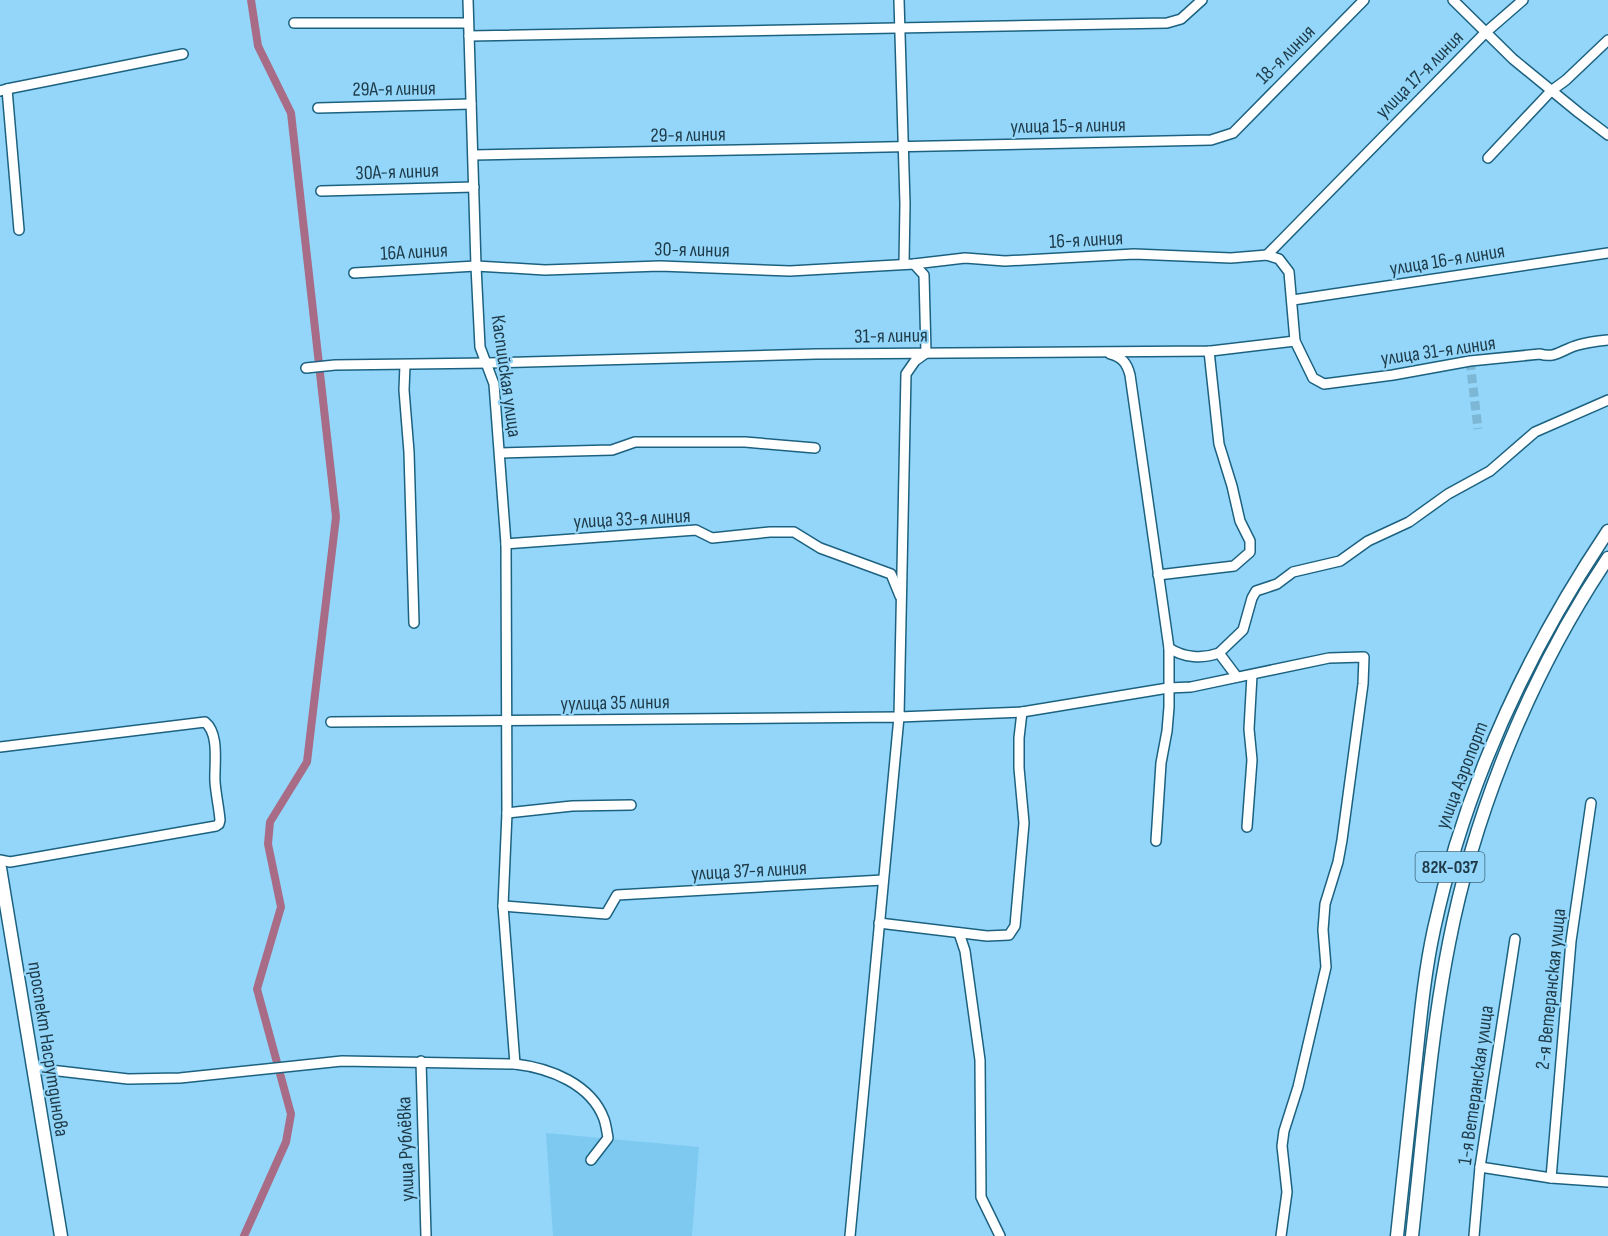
<svg xmlns="http://www.w3.org/2000/svg" width="1608" height="1236" viewBox="0 0 1608 1236" font-family="'Sofia Sans Condensed',sans-serif">
<rect width="100%" height="100%" fill="#93d6f9"/>
<polygon fill="#7ec9f0" points="546,1133 699,1147 692,1236 553,1236"/>
<g fill="none" stroke-linecap="round" stroke-linejoin="round">
<polyline stroke="#a86c87" stroke-width="8" points="244,1236 286,1142 291,1114 257,989 281,907 268,844 270,822 307,762 336,517 291,113 258,46 251,0"/>
<polyline stroke="#7cb7d6" stroke-width="9" stroke-dasharray="9 4.5" stroke-linecap="butt" points="1470,361 1478,429"/>
<g stroke="#1c6280" stroke-width="12">
<g id="minor">
<polyline points="899,0 905,204 904,264"/>
<polyline points="1453,0 1513,59 1579,113 1608,135"/>
<polyline points="294,23 468,23"/>
<polyline points="469,36 1167,23 1181,19 1202,0"/>
<polyline points="7,89 183,54"/>
<polyline points="0,91 7,89 19,230"/>
<polyline points="318,108 471,104"/>
<path d="M474,155c246,-3 491,-11 737,-15l22,-7 131,-133"/>
<polyline points="1488,158 1551,91 1566,80 1608,40"/>
<polyline points="321,191 474,187"/>
<polyline points="1267,255 1485,33 1523,0"/>
<polyline points="914,264 924,275 926,353 915,361 906,374 899,717 1022,712 1168,688 1191,687 1329,658 1364,657 1363,684 1342,840 1338,862 1325,904 1323,930 1326,967 1298,1087 1284,1131 1282,1146 1287,1192 1281,1236"/>
<path d="M354,273l122,-7 69,4 115,-4 130,5 124,-7 51,-6 40,3 129,-7 97,4 36,-3 12,4 10,13 6,69 18,37 11,6 69,-9 77,-14 70,-7c15,5 23,-5 38,-9 10,-3 20,-4 30,-5"/>
<polyline points="1293,300 1608,253"/>
<path d="M1110,354c12,3 17,9 20,21l39,273c15,10 34,11 50,5"/>
<polyline points="405,365 404,390 409,452 414,623"/>
<polyline points="306,368 335,365 488,363 816,354 1211,351 1295,341"/>
<polyline points="500,453 612,450 635,442 745,442 815,448"/>
<polyline points="506,544 696,530 712,538 770,532 794,532 820,548 891,574 900,596"/>
<polyline points="1158,575 1234,566 1250,552 1250,541 1240,521 1232,486 1219,444 1209,351"/>
<polyline points="1237,677 1219,653 1243,630 1252,598 1256,591 1277,584 1293,572 1340,561 1368,541 1409,522 1448,494 1490,471 1535,432 1608,400"/>
<polyline points="331,722 899,717 850,1236"/>
<path d="M0,747l205,-25c15,12 9,43 10,60 1,13 4,26 5,38l-1,4 -3,2 -206,36 -10,-2"/>
<polyline points="507,813 572,806 631,805"/>
<polyline points="1247,827 1252,760 1249,729 1252,675"/>
<polyline points="1156,841 1161,763 1167,731 1169,707 1169,648"/>
<polyline points="503,906 606,914 617,895 883,880"/>
<polyline points="879,923 987,936 1009,935 1015,926 1024,823 1019,768 1019,738 1022,712"/>
<polyline points="959,933 965,951 980,1060 981,1197 1000,1236"/>
<polyline points="421,1061 426,1236"/>
<path d="M515,1064c35,4 76,20 89,55 2,6 3,13 4,19l-17,22"/>
<polyline points="33,1068 128,1079 180,1078 342,1061 515,1064 503,906 507,813 506,544 494,384 480,347 476,266 468,0"/>
<polyline points="1480,1167 1551,1178 1608,1182"/>
<polyline points="1551,1178 1571,941 1591,803"/>
<polyline points="1474,1236 1480,1167 1515,939"/>
</g>
</g>
<g stroke="#1c6280" stroke-width="15">
<g id="major">
<polyline points="0,868 61,1236"/>
<path d="M1397,1236c6,-56 12,-112 18,-168 5,-46 9,-93 19,-139 31,-144 93,-277 174,-398"/>
<path d="M1412,1236c11,-98 18,-197 37,-293 26,-134 83,-272 159,-385"/>
</g>
</g>
<use href="#minor" stroke="#fff" stroke-width="9"/>
<use href="#major" stroke="#fff" stroke-width="12"/>
</g>
<g text-anchor="middle" stroke-width="4.5" stroke-linejoin="round" paint-order="stroke">
<rect fill="#93d6f9" stroke="#41697d" stroke-width="1.5" x="1415.5" y="852" width="69" height="30" rx="4.5"/>
<g font-size="18" font-weight="bold" fill="#1e3a48">
<text x="1450" y="873">82К-037</text>
</g>
<g font-size="20" fill="#1e3a48" stroke="#93d6f9">
<text transform="translate(1285 54) rotate(-45)" y="7">18-я линия</text>
<text transform="translate(1419 74) rotate(-45)" y="7">улица 17-я линия</text>
<text transform="translate(394 88) rotate(-1)" y="7">29А-я линия</text>
<text transform="translate(1068 125) rotate(-1)" y="7">улица 15-я линия</text>
<text transform="translate(688 134) rotate(-1)" y="7">29-я линия</text>
<text transform="translate(397 171) rotate(-2)" y="7">30А-я линия</text>
<text transform="translate(1086 239) rotate(-3)" y="7">16-я линия</text>
<text transform="translate(692 249) rotate(1)" y="7">30-я линия</text>
<text transform="translate(414 251) rotate(-3)" y="7">16А линия</text>
<text transform="translate(1447 259) rotate(-9)" y="7">улица 16-я линия</text>
<text transform="translate(891 335) rotate(-1)" y="7">31-я линия</text>
<text transform="translate(1438 350) rotate(-8)" y="7">улица 31-я линия</text>
<text transform="translate(507 376) rotate(82)" y="7">Каспийская улица</text>
<text transform="translate(632 518) rotate(-3)" y="7">улица 33-я линия</text>
<text transform="translate(615 702) rotate(-1)" y="7">уулица 35 линия</text>
<text transform="translate(1461 775) rotate(-69)" y="7">улица Аэропорт</text>
<text transform="translate(749 870) rotate(-3)" y="7">улица 37-я линия</text>
<text transform="translate(1550 989) rotate(-84)" y="7">2-я Ветеранская улица</text>
<text transform="translate(49 1049) rotate(81)" y="7">проспект Насрутдинова</text>
<text transform="translate(1475 1085) rotate(-82)" y="7">1-я Ветеранская улица</text>
<text transform="translate(405 1149) rotate(-92)" y="7">улица Рублёвка</text>
</g>
</g>
</svg>
